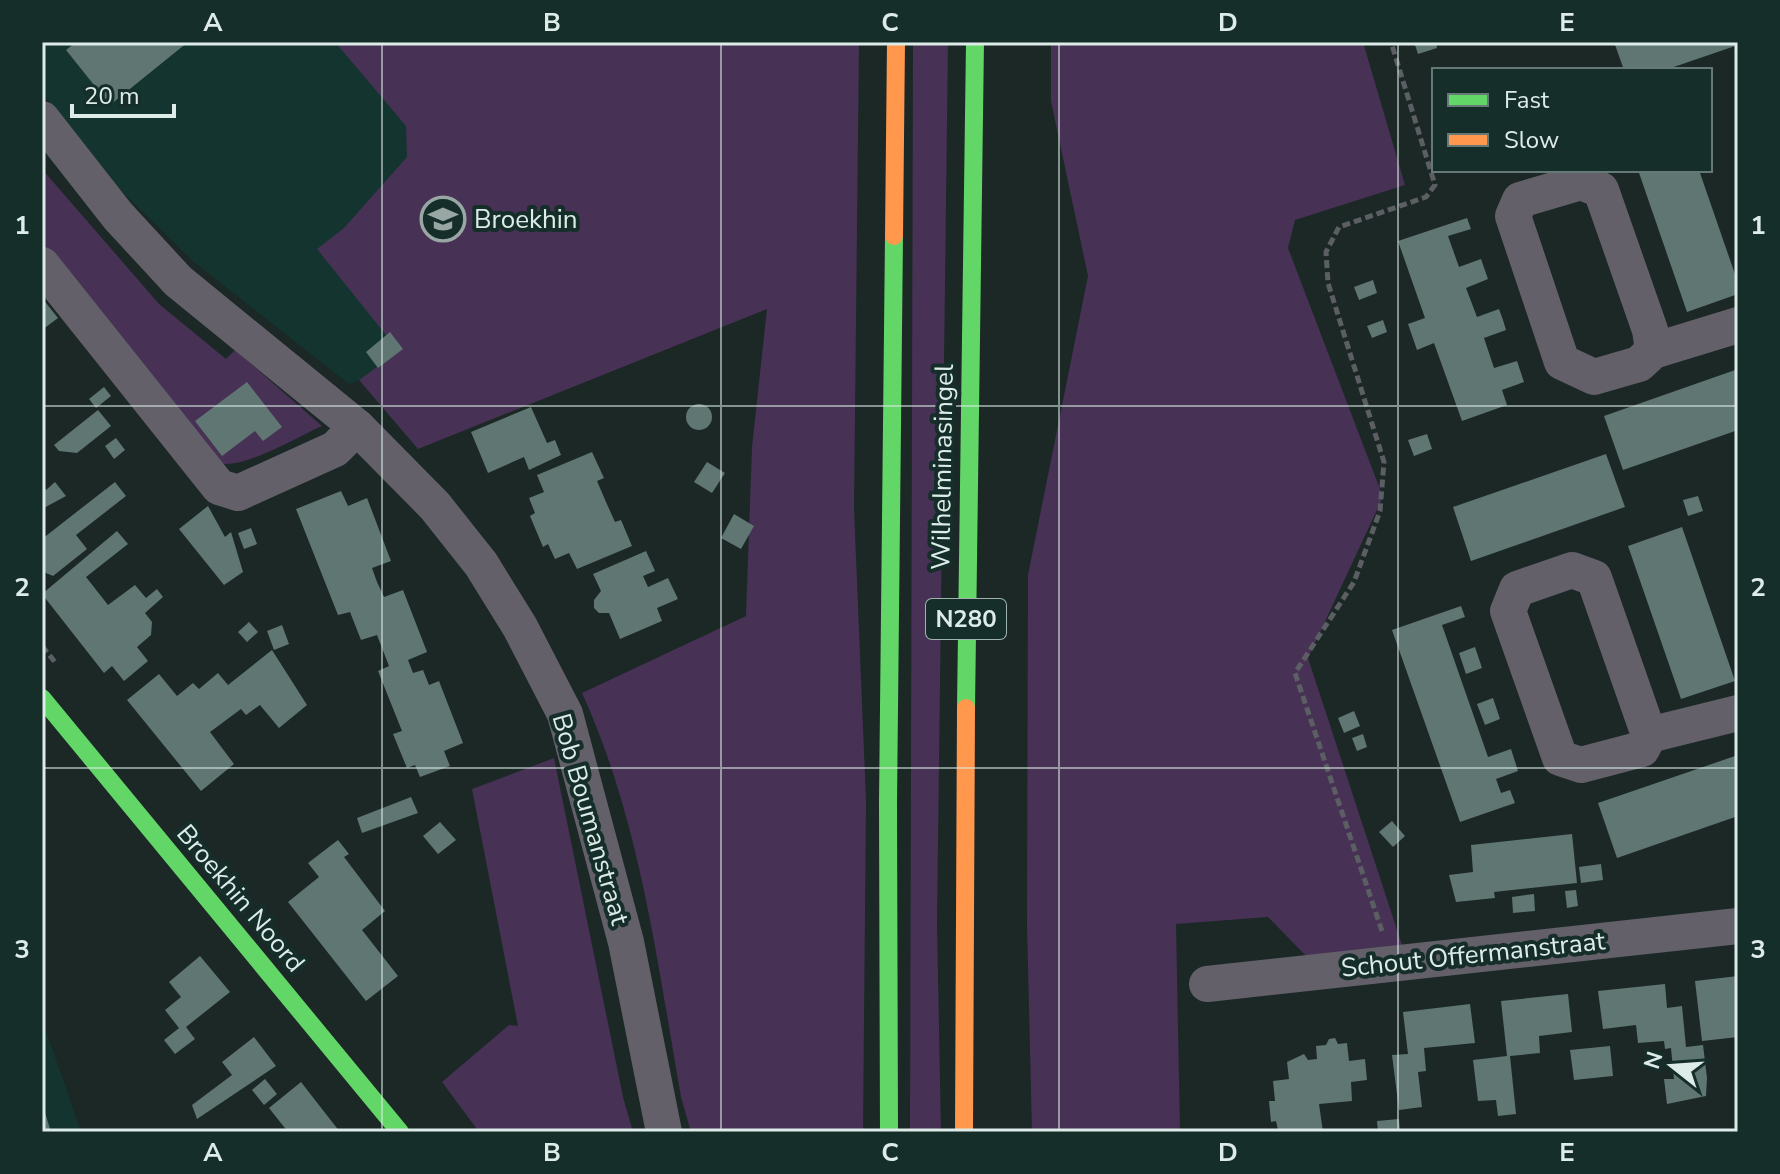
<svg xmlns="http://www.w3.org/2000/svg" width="1780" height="1174" viewBox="0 0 1780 1174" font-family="'Nunito Sans',sans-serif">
<rect width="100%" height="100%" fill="#1b2826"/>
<g fill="#14342f">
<polygon points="42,42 748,42 418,449 360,380 349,384 194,262 100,170 42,92"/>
<polygon points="42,1019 81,1132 42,1132"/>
</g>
<g fill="#473155">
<path d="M335,42h524l-5,467 12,291 -3,332h-172l-10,-35c-24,-136 -41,-277 -99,-404l164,-77 6,-169 15,-138 -349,140 -59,-69 36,-26 -9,-19 -69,-86 27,-21 63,-71 -1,-31z"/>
<polygon points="913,42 948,42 937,923 941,1132 910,1132"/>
<polygon points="1051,42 1363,42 1405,185 1295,220 1288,248 1383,497 1308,658 1403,948 1310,960 1268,917 1176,924 1180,1132 1032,1132 1027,924 1028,575 1088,276 1051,101"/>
<path d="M42,169l117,135 67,55 9,-9 87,76c-23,10 -79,44 -103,37l-177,-218z"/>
<polygon points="554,758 623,1097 633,1132 479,1132 442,1082 509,1025 518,1026 472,789"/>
</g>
<g fill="#607672">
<polygon points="76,42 188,42 110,105 66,50"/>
<polygon points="1414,42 1436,42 1437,48 1418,54"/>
<polygon points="1614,42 1738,42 1738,45 1665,70 1624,70"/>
<polygon points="1638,170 1699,170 1738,283 1738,294 1687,312"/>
<polygon points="1467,218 1471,229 1448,236 1459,267 1481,259 1488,279 1466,288 1477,317 1499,309 1503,320 1506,330 1484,338 1494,368 1517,361 1524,382 1502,390 1507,405 1462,421 1434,343 1417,350 1408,324 1425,318 1398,241"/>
<polygon points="1373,280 1377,293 1359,300 1354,287"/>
<polygon points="42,298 58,318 42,330"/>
<polygon points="1383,320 1387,332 1372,338 1367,326"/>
<polygon points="390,332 403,349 378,368 366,352"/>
<polygon points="1738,369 1738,430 1623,470 1604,416"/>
<polygon points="247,382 282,427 263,441 255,431 222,456 195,421"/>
<polygon points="104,387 111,396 96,408 89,399"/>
<circle cx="699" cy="417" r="13"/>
<polygon points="531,407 547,443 555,440 561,455 529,470 524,457 488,473 471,432"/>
<polygon points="98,410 111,426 77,453 59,451 54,445"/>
<polygon points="1427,434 1432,449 1414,456 1408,440"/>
<polygon points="116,438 125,450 114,459 105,446"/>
<polygon points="592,452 604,478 597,481 606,502 615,522 621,520 632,546 577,569 569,553 555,559 548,544 543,547 530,516 535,513 529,498 544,492 537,475"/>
<polygon points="1606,454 1625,507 1471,561 1453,507"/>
<polygon points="707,462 725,473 712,493 694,482"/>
<polygon points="55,482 66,496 42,509 42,483 46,490"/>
<polygon points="115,482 126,496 76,535 87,549 53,576 46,573 42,569 42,539"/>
<polygon points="341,491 348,506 367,498 391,561 372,568 377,582 384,597 403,590 427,652 408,660 413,673 423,670 429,685 439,681 463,743 444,751 450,766 420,777 415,765 407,768 393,734 402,731 378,671 389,666 377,635 361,640 350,612 338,615 296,509"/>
<polygon points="1698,496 1703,511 1688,516 1683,500"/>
<polygon points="208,506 225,537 231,532 243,572 224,585 179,529"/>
<polygon points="734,514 754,526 741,549 721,538"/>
<polygon points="1682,527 1735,681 1681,699 1628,546"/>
<polygon points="251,528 257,544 244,549 238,533"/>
<polygon points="117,531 128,544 86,577 108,605 135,585 146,598 157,589 163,597 145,613 152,622 151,635 137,647 148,661 124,681 112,666 104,673 42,594"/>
<polygon points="646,551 655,571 643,576 648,587 668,578 678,599 657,608 662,621 620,639 609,613 599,613 594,608 594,600 601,591 593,574"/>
<polygon points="1461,606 1465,617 1442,625 1488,757 1511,749 1518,771 1496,779 1501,793 1510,790 1515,803 1460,822 1392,630"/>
<polygon points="249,622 258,632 247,642 238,632"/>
<polygon points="282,625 289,644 274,650 267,631"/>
<polygon points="1475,647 1482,668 1466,674 1459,653"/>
<polygon points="272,650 307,705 279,728 260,705 246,715 241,709 210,732 234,764 201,791 127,700 159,674 177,696 193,683 199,689 218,673 228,685"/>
<polygon points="1493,698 1500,719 1485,725 1477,704"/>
<polygon points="1354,711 1360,726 1344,733 1338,718"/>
<polygon points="1363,734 1367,747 1357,751 1352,738"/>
<polygon points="1738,755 1738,816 1617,858 1598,803"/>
<polygon points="411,797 418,813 362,833 357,818"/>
<polygon points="1392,821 1405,836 1393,847 1379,832"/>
<polygon points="440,822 456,840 438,854 423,836"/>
<polygon points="1572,834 1577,883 1494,892 1495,898 1456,902 1449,875 1473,872 1471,845"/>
<polygon points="338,840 349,854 344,857 385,911 362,930 398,976 366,1001 288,902 319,877 308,863"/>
<polygon points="1601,864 1603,880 1581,883 1579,867"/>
<polygon points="1576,890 1578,906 1567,908 1565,891"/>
<polygon points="1534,894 1535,911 1513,913 1512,897"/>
<polygon points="200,956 230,992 186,1027 195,1039 175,1054 164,1040 179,1028 165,1010 181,997 169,982"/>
<polygon points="1738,976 1738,1037 1702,1041 1695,981"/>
<polygon points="1665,984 1667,1008 1682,1006 1686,1047 1703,1045 1707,1078 1706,1096 1667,1104 1664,1079 1674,1079 1671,1048 1665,1049 1664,1041 1638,1043 1636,1025 1603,1029 1598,991"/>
<polygon points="1568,994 1572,1032 1539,1036 1540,1053 1510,1056 1516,1114 1498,1116 1496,1100 1478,1101 1473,1060 1507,1056 1501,1001"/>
<polygon points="1470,1004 1475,1043 1424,1048 1426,1071 1418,1072 1422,1107 1399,1110 1392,1055 1408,1054 1403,1012"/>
<polygon points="254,1037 276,1066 197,1119 192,1105 232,1075 222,1062"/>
<polygon points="1335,1038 1338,1044 1347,1043 1349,1061 1365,1059 1367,1080 1351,1082 1352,1101 1319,1104 1323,1132 1278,1130 1276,1121 1271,1122 1269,1101 1275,1101 1273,1081 1289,1079 1287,1062 1304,1054 1308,1060 1317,1059 1316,1046 1326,1045 1329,1039"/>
<polygon points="1610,1046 1613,1076 1574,1080 1570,1050"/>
<polygon points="265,1079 277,1094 264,1105 252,1090"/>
<polygon points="301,1082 322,1109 340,1132 288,1132 269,1108"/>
<polygon points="42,1106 43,1106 51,1132 42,1132"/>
<polygon points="1399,1119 1400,1132 1378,1132 1377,1121"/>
</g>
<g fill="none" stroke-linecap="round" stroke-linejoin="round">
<g stroke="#5b5e62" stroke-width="5" stroke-dasharray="8 4" stroke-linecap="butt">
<polyline points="42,646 55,662"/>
<polyline points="1382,931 1295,673 1354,582 1380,511 1384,462 1328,283 1326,252 1339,227 1426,197 1435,185 1391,42"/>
</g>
<g stroke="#63606a" stroke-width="36">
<polyline points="42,119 118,216 178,281 357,427 435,506 481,564 520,627 565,714 626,942 664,1132"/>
<polyline points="42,265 219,487 238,493 335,449 357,427"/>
<polyline points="1653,351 1650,330 1601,190 1581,182 1520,200 1513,216 1562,362 1594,377 1639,364 1653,351 1738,325"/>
<polygon points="1572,570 1594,578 1649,735 1642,749 1581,765 1560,758 1508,611 1517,589"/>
<polyline points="1649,735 1738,713"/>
<polyline points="1207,984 1738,926"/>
</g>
<g stroke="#63d668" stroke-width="18">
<polyline points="42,698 400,1132"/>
<polyline points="966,708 975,42"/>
<polyline points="889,1132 888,803 894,236"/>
</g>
<g stroke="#ff974d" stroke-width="18">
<polyline points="894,236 896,42"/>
<polyline points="964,1132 966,708"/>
</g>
</g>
<path fill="none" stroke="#ddece8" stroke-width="2" stroke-opacity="0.55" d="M382,42v1090M721,42v1090M1059,42v1090M1398,42v1090M42,406h1696M42,768h1696"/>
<defs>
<g id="school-ring" transform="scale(2.3)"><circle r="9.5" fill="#152e2a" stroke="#99a7a4" stroke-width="1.5"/><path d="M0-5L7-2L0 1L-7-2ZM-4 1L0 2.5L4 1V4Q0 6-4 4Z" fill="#99a7a4"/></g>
</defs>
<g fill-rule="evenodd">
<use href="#school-ring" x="443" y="219"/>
</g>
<g text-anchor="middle" stroke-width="8" stroke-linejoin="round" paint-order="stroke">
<rect fill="#152e2a" stroke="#a1b3af" stroke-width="2" x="926" y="599" width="80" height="40" rx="6"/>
<g font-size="24" font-weight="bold" fill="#ddece8">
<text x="966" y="627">N280</text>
</g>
<g font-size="26" fill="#ddece8" stroke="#152e2a" text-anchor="start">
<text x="474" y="228">Broekhin</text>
</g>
<g font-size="26" fill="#ddece8" stroke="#152e2a">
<text transform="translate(942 467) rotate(-89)" y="9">Wilhelminasingel</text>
<text transform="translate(591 819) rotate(74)" y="9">Bob Boumanstraat</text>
<text transform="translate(241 898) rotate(50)" y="9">Broekhin Noord</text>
<text transform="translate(1473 954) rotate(-6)" y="9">Schout Offermanstraat</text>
</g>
</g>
<rect width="1780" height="1174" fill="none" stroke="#152e2a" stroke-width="88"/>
<rect x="1432" y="68" width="280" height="104" fill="#152e2a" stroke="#657a76" stroke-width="2"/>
<rect x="1448" y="94" width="40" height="12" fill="#63d668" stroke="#657a76" stroke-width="2"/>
<text x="1504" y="108" font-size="24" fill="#ddece8">Fast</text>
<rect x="1448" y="134" width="40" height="12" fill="#ff974d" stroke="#657a76" stroke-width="2"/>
<text x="1504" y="148" font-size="24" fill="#ddece8">Slow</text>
<g transform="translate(1672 1066) rotate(287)" stroke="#152e2a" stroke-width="6" paint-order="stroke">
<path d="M0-6L14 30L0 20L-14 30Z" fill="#ddece8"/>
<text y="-12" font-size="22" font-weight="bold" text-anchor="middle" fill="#ddece8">N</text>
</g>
<path d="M72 104v12h102v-12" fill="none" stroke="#ddece8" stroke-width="4"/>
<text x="84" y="104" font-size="24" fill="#ddece8" stroke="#152e2a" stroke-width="6" paint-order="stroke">20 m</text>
<rect x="44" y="44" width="1692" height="1086" fill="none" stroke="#ddece8" stroke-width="3"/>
<g font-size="26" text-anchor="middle" font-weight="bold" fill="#ddece8">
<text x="213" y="31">A</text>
<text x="552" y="31">B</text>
<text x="890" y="31">C</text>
<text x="1228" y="31">D</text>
<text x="1567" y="31">E</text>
<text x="22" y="234">1</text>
<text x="1758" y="234">1</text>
<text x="22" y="596">2</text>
<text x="1758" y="596">2</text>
<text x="22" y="958">3</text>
<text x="1758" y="958">3</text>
<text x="213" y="1161">A</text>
<text x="552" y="1161">B</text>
<text x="890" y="1161">C</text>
<text x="1228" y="1161">D</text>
<text x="1567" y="1161">E</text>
</g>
</svg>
